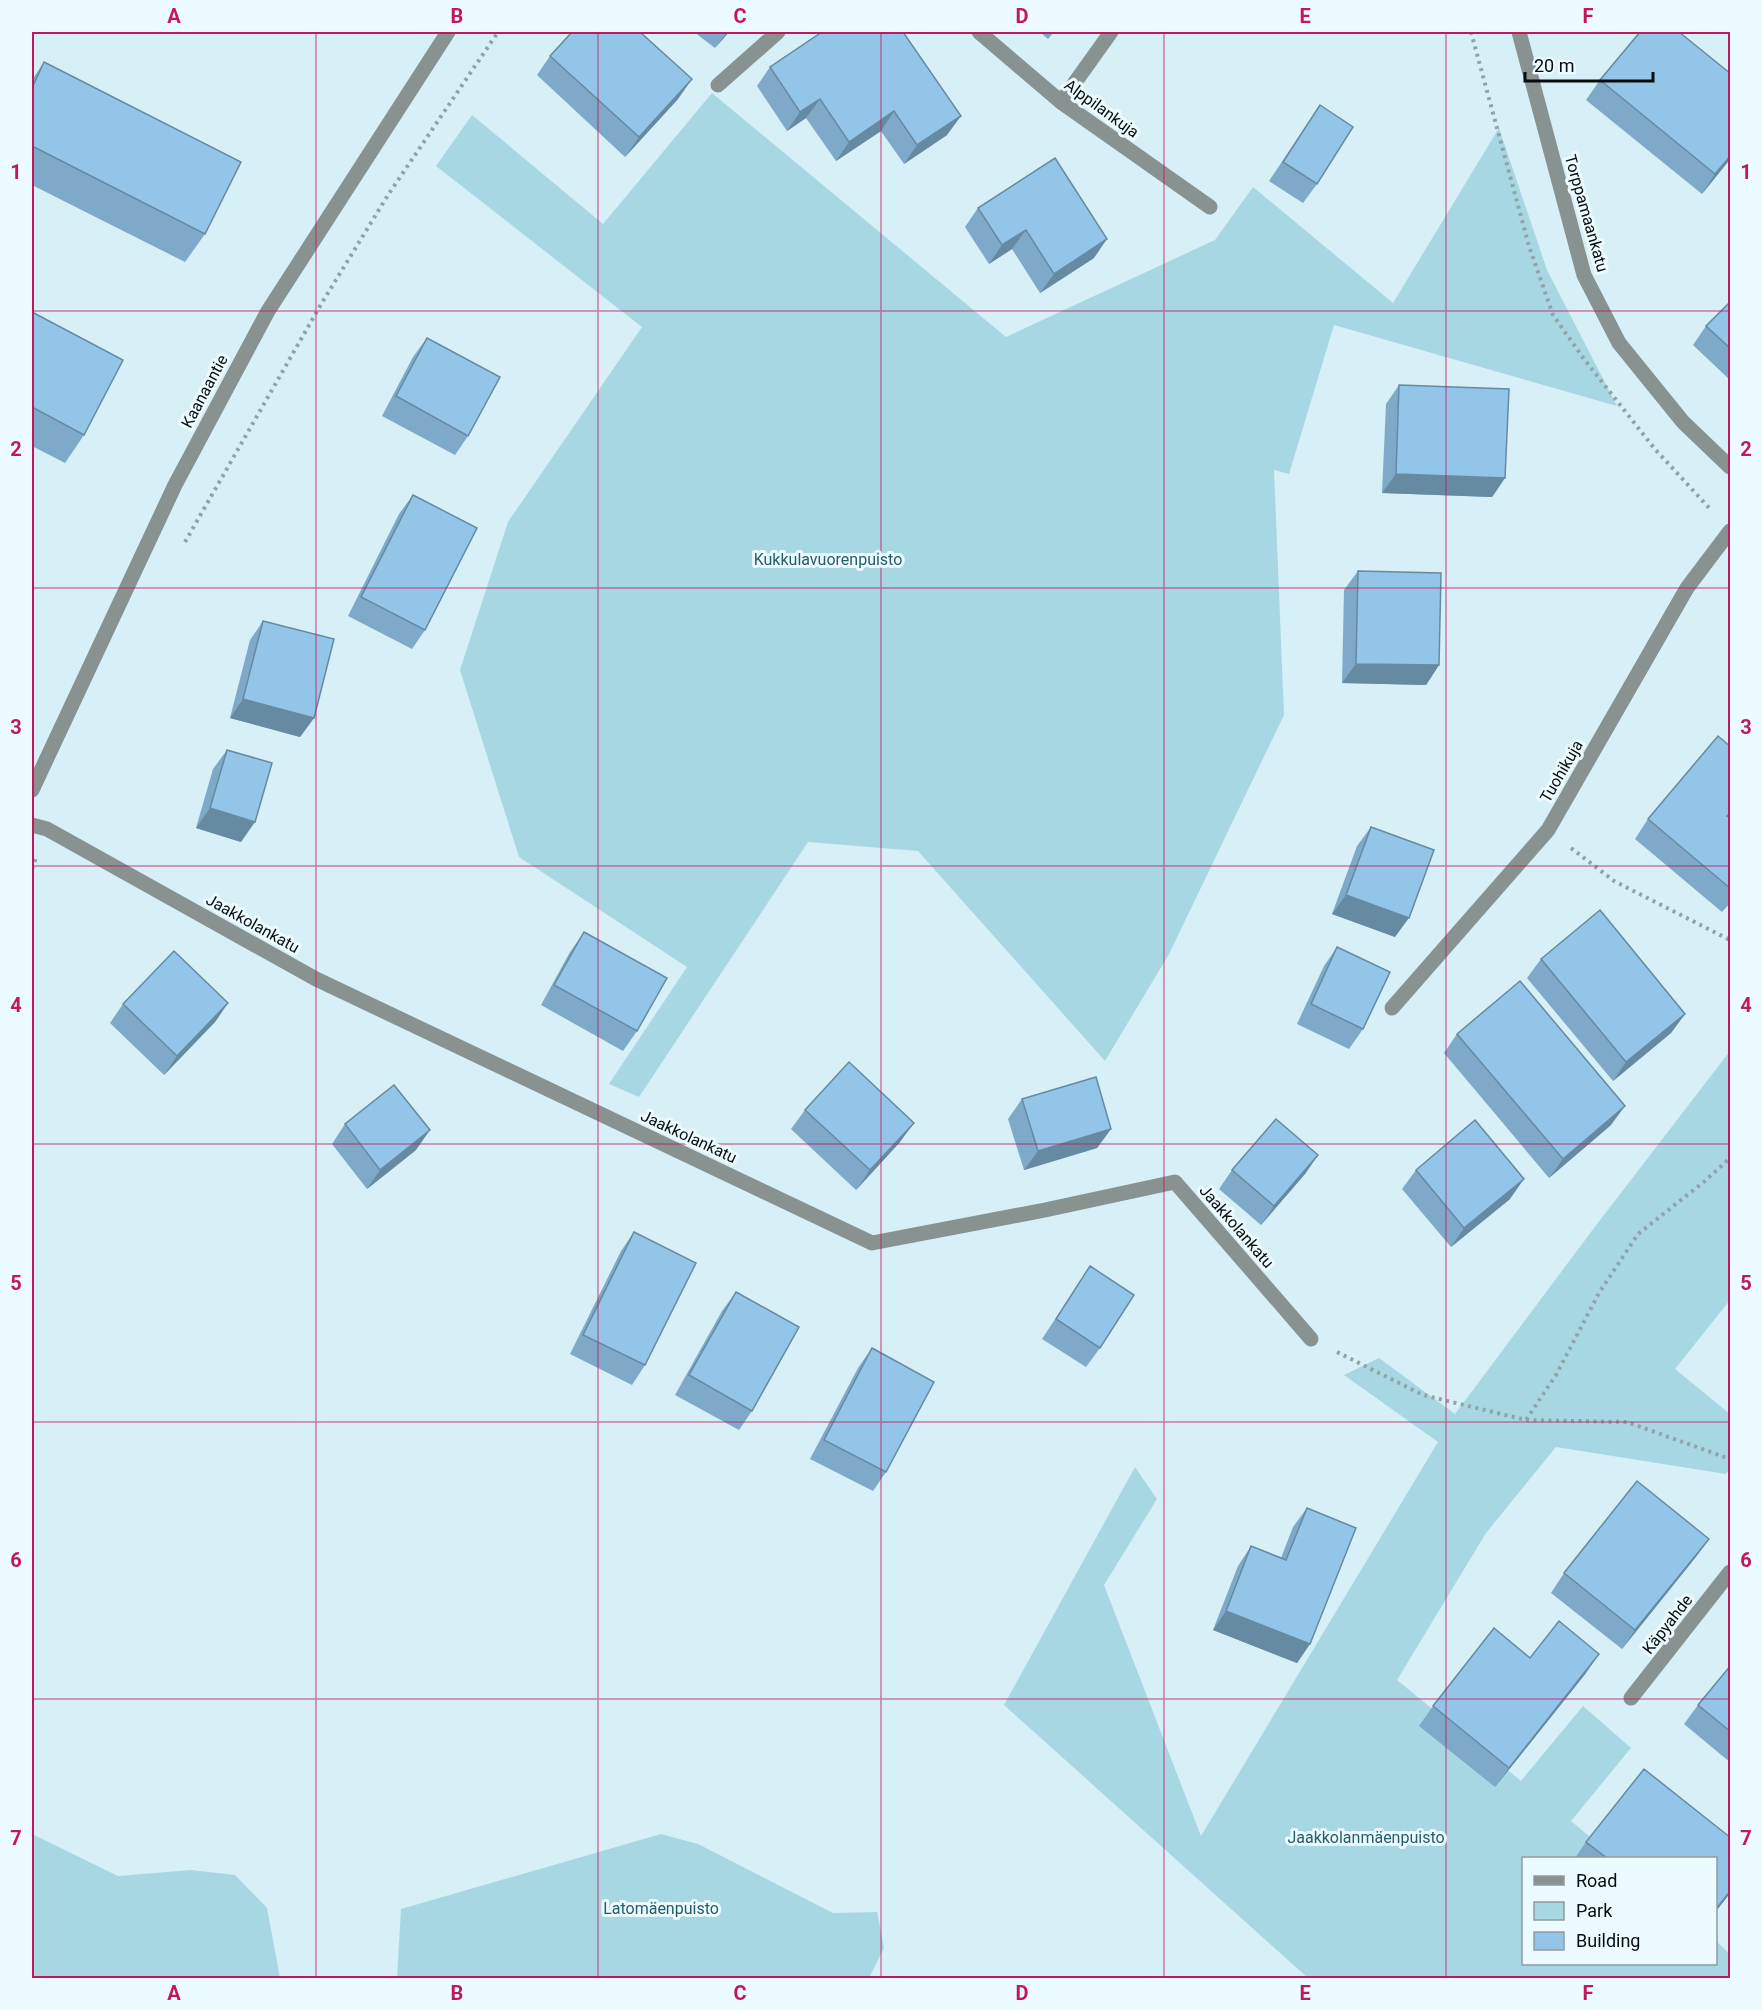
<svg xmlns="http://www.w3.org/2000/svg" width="1762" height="2010" viewBox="0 0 1762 2010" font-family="Roboto,sans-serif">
<rect width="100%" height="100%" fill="#d7eff6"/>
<g fill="#a8d7e4">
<polygon points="712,93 1006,337 1215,240 1253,187 1393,303 1499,128 1547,270 1617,406 1334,325 1289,474 1274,470 1284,715 1169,954 1105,1061 918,851 808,842 639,1097 609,1084 687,967 519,857 460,670 508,522 642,327 436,166 472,115 603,224"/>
<polygon points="1730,1051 1730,1300 1675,1369 1730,1414 1730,1468 1726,1474 1556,1447 1486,1533 1397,1680 1521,1781 1583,1706 1631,1748 1571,1821 1615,1858 1524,1858 1524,1964 1716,1964 1716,1941 1730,1954 1730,1978 1308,1978 1004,1705 1135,1467 1157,1499 1104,1585 1201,1836 1438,1442 1344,1375 1379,1358 1455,1414 1594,1228"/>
<polygon points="32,1834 118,1876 191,1870 235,1875 267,1908 280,1978 32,1978"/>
<polygon points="661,1834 698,1844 833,1913 877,1912 884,1948 869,1978 397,1978 401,1909"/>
</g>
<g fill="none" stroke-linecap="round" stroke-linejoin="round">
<g stroke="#91a3a8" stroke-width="4" stroke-dasharray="3 4.5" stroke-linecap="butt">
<polyline points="1471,32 1529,246 1553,315 1584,359 1654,448 1711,510"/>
<polyline points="185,542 320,306 388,195 498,32"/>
<polyline points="1571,848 1614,881 1730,940"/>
<polyline points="32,869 37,855"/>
<polyline points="1337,1352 1423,1395 1526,1420 1556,1375 1599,1293 1638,1234 1705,1181 1730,1158"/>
<polyline points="1526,1420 1627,1422 1730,1459"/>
</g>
<g stroke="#879291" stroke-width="15">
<polyline points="979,32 1061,102 1210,207"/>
<polyline points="1519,32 1584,275 1619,343 1683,422 1730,467"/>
<polyline points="718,85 778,32"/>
<polyline points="1061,102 1111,32"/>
<polyline points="32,790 175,485 268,311 448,32"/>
<polyline points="32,825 47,829 316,979 872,1243 1045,1210 1175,1182 1311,1339"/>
<polyline points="1392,1008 1548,830 1687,588 1730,531"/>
<polyline points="1631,1698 1730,1572"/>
</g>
</g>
<g fill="#7ea9c8">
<polygon points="694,32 729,32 715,48"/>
<polygon points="822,32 947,135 904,164 881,131 836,161 806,118 787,131 757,86 770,67"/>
<polygon points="1040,32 1054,32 1048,39"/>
<polygon points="550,56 678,99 625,157 537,75"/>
<polygon points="44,62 205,234 185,262 32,185 32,80"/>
<polygon points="1731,74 1731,158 1702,194 1586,100 1600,80"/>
<polygon points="1320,105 1317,184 1303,203 1269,181"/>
<polygon points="978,208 1094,258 1040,293 1012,249 989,264 965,227"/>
<polygon points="1731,301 1731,381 1693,345 1706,326"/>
<polygon points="32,312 84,435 65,463 32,446"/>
<polygon points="427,338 468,436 455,455 382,416 413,357"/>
<polygon points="1399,385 1505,478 1492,497 1382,493 1386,404"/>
<polygon points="413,495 425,630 412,649 348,616 399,514"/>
<polygon points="1358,571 1439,665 1426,685 1342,683 1344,590"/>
<polygon points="263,621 314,718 300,737 230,718 250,640"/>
<polygon points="227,750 241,842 196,828 213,769"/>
<polygon points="1729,817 1731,818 1731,902 1722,912 1635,839 1648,819"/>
<polygon points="1371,827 1395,937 1332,914 1357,846"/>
<polygon points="584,932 637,1031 623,1051 541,1005 570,952"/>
<polygon points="1337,947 1363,1029 1349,1049 1297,1024 1324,966"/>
<polygon points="1541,959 1685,1014 1671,1033 1613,1081 1527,978"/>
<polygon points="228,1003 215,1022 164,1075 110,1023 123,1004"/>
<polygon points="1457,1034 1611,1125 1549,1178 1444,1053"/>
<polygon points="1022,1099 1111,1129 1097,1148 1024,1170 1008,1119"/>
<polygon points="805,1110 900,1142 856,1190 791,1129"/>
<polygon points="345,1124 416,1150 367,1189 332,1144"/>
<polygon points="1318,1155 1305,1174 1261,1225 1219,1189 1232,1170"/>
<polygon points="1416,1170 1510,1199 1451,1247 1402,1189"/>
<polygon points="634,1232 645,1365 632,1385 570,1354 621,1251"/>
<polygon points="1090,1266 1100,1348 1086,1367 1042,1339"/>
<polygon points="736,1292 752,1411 739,1430 675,1395 722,1311"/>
<polygon points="872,1348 886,1472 873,1491 810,1459 858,1368"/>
<polygon points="1307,1508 1310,1644 1297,1663 1213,1630 1238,1566 1251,1546 1281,1558 1293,1527"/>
<polygon points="1709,1539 1695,1558 1622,1649 1551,1593 1564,1573"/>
<polygon points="1530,1658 1586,1673 1495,1787 1419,1726 1433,1706"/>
<polygon points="1731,1665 1731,1763 1684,1724 1698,1705"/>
<polygon points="1731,1838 1731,1892 1716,1911 1716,1858 1575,1858 1586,1842"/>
</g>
<g fill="#668aa2">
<polygon points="727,32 729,32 715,48"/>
<polygon points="692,79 678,99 625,157 639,137"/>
<polygon points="820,99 806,118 787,131 800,112"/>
<polygon points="894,111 881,131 836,161 849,142"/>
<polygon points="961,116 947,135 904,164 917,145"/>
<polygon points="1731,155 1731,158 1702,194 1715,174"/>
<polygon points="1026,230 1012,249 989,264 1002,245"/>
<polygon points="1107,239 1094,258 1040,293 1054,274"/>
<polygon points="1396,474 1505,478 1492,497 1382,493"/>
<polygon points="1356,664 1439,665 1426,685 1342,683"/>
<polygon points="243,699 314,718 300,737 230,718"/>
<polygon points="210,808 255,822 241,842 196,828"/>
<polygon points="1346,895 1409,918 1395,937 1332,914"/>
<polygon points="228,1003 215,1022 164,1075 177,1056"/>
<polygon points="1685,1014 1671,1033 1613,1081 1626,1062"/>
<polygon points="1625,1106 1611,1125 1549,1178 1563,1159"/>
<polygon points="914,1123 900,1142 856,1190 870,1170"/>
<polygon points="1111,1129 1097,1148 1024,1170 1038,1151"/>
<polygon points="430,1130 416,1150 367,1189 380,1170"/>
<polygon points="1318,1155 1305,1174 1261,1225 1274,1206"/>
<polygon points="1524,1179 1510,1199 1451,1247 1464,1228"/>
<polygon points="1709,1539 1695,1558 1622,1649 1635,1630"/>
<polygon points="1226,1611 1310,1644 1297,1663 1213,1630"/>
<polygon points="1599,1654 1586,1673 1495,1787 1509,1768"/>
<polygon points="1731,1890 1731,1892 1716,1911 1716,1909"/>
</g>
<g fill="#92c5e8" stroke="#668aa2" stroke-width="1.5">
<polygon points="572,32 640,32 692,79 639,137 550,56"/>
<polygon points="822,32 903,32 961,116 917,145 894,111 849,142 820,99 800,112 770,67"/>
<polygon points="1640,32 1679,32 1731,74 1731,155 1715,174 1600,80"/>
<polygon points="44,62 241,162 205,234 32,146 32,88"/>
<polygon points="1320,105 1353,127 1317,184 1283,162"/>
<polygon points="1055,158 1107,239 1054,274 1026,230 1002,245 978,208"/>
<polygon points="1731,301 1731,349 1706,326"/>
<polygon points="32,312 123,360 84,435 32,407"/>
<polygon points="427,338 500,377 468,436 396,396"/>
<polygon points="1399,385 1509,389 1505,478 1396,474"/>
<polygon points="413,495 477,528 425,630 361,597"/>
<polygon points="1358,571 1441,573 1439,665 1356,664"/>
<polygon points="263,621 334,639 314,718 243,699"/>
<polygon points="1718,736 1731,747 1731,812 1727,816 1731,818 1731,889 1648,819"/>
<polygon points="227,750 272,763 255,822 210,808"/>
<polygon points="1371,827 1434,850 1409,918 1346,895"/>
<polygon points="1600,910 1685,1014 1626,1062 1541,959"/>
<polygon points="584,932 667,978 637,1031 554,985"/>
<polygon points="1337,947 1390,972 1363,1029 1311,1004"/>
<polygon points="174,951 228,1003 177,1056 123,1004"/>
<polygon points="1520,981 1625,1106 1563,1159 1457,1034"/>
<polygon points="849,1062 914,1123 870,1170 805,1110"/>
<polygon points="1096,1077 1111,1129 1038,1151 1022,1099"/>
<polygon points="394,1085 430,1130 380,1170 345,1124"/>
<polygon points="1276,1119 1318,1155 1274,1206 1232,1170"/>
<polygon points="1475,1120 1524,1179 1464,1228 1416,1170"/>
<polygon points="634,1232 696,1263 645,1365 583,1335"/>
<polygon points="1090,1266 1134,1295 1100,1348 1056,1319"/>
<polygon points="736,1292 799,1327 752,1411 689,1375"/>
<polygon points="872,1348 934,1382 886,1472 824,1440"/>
<polygon points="1637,1481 1709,1539 1635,1630 1564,1573"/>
<polygon points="1307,1508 1356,1528 1310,1644 1226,1611 1251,1546 1286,1560"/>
<polygon points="1559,1621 1599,1654 1509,1768 1433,1706 1494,1628 1530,1658"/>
<polygon points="1731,1665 1731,1732 1698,1705"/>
<polygon points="1644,1769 1731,1838 1731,1890 1716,1909 1716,1858 1607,1858 1586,1842"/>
</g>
<path fill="none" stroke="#c2185b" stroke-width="1.5" stroke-opacity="0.55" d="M316,32v1946M598,32v1946M881,32v1946M1164,32v1946M1446,32v1946M32,311h1698M32,588h1698M32,866h1698M32,1144h1698M32,1422h1698M32,1699h1698"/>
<g text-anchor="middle" stroke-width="6" stroke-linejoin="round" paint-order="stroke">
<g font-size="16" fill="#060d0f" stroke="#ecfbff">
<text transform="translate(1102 108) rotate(36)" y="6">Alppilankuja</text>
<text transform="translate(1587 213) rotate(74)" y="6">Torppamaankatu</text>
<text transform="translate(204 391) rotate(-62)" y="6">Kaanaantie</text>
<text transform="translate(1561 771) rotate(-60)" y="6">Tuohikuja</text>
<text transform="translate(253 923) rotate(29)" y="6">Jaakkolankatu</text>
<text transform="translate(689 1136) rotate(25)" y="6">Jaakkolankatu</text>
<text transform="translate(1237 1226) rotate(49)" y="6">Jaakkolankatu</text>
<text transform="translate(1667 1624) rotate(-52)" y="6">Käpyahde</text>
</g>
<g font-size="16" fill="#255d6b" stroke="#ecfbff">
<text x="828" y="565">Kukkulavuorenpuisto</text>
<text x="1366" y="1843">Jaakkolanmäenpuisto</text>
<text x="661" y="1914">Latomäenpuisto</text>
</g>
</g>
<rect width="1762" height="2010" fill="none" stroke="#ecfbff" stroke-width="66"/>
<rect x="1522" y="1857" width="195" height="108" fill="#ecfbff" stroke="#909c9f" stroke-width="1.5"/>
<rect x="1534" y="1876" width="30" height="9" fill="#879291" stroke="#909c9f" stroke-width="1.5"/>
<text x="1576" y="1887" font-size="18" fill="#060d0f">Road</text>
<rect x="1534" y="1902" width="30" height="18" fill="#a8d7e4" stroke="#909c9f" stroke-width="1.5"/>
<text x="1576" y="1917" font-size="18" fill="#060d0f">Park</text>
<rect x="1534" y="1932" width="30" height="18" fill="#92c5e8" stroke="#909c9f" stroke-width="1.5"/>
<text x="1576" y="1947" font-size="18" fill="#060d0f">Building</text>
<path d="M1525 72v9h128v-9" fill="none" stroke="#060d0f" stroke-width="3"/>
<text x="1534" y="72" font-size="18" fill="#060d0f" stroke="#ecfbff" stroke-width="4.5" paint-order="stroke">20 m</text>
<rect x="33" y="33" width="1696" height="1944" fill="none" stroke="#c2185b" stroke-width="2"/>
<g font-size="20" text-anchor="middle" font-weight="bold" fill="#c2185b">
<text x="174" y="23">A</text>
<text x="457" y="23">B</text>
<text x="740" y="23">C</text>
<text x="1022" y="23">D</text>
<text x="1305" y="23">E</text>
<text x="1588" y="23">F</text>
<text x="16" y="179">1</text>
<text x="1746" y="179">1</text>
<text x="16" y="456">2</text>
<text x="1746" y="456">2</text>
<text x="16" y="734">3</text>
<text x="1746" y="734">3</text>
<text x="16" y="1012">4</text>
<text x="1746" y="1012">4</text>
<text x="16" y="1290">5</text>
<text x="1746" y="1290">5</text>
<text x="16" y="1567">6</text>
<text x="1746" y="1567">6</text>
<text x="16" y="1845">7</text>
<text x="1746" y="1845">7</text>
<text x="174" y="2000">A</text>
<text x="457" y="2000">B</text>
<text x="740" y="2000">C</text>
<text x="1022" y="2000">D</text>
<text x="1305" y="2000">E</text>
<text x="1588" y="2000">F</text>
</g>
</svg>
